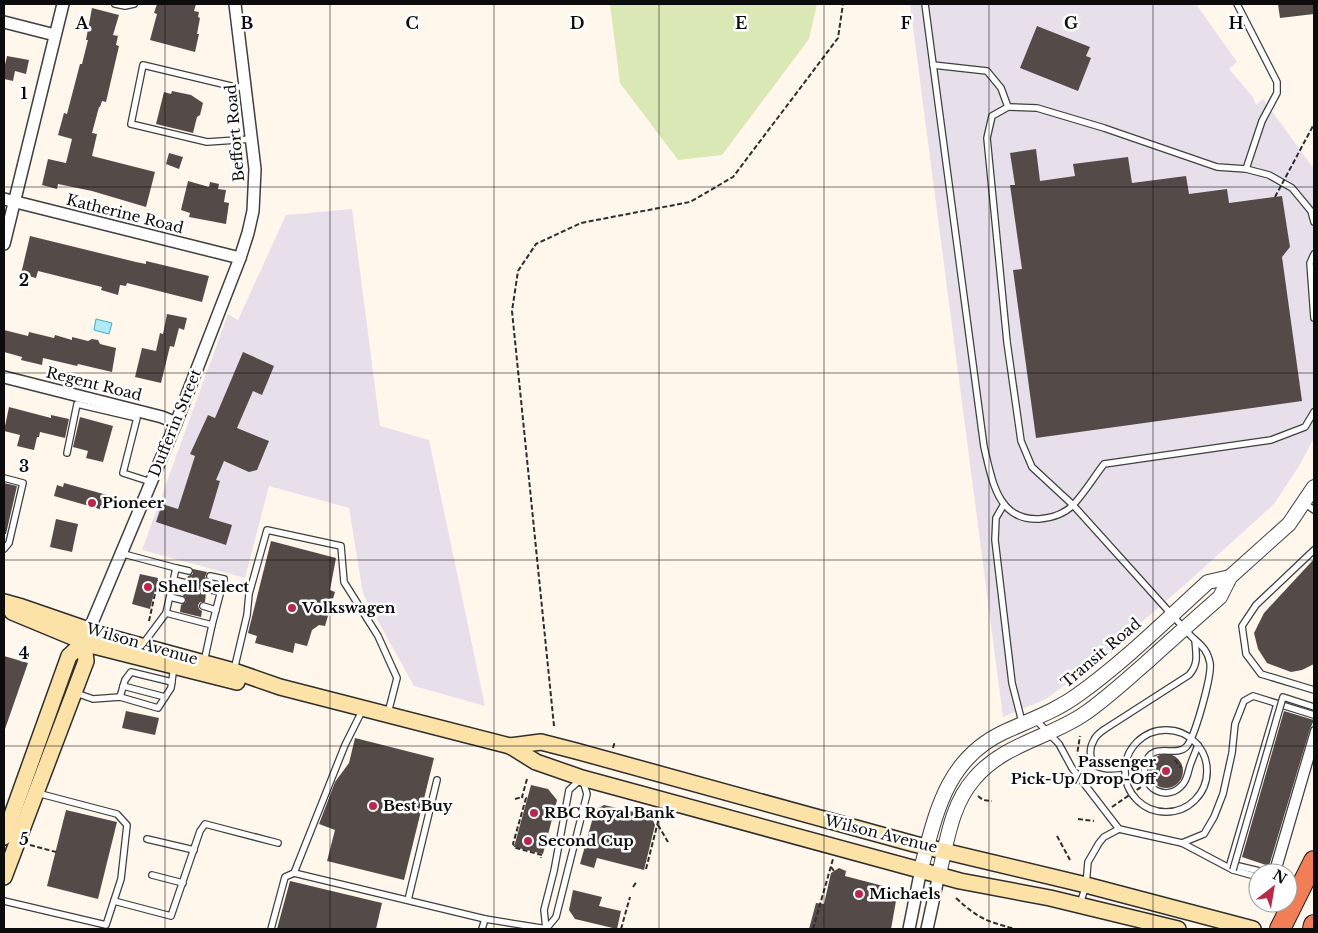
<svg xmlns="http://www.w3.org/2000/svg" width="1318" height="933" viewBox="0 0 1318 933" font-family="'Libre Baskerville',serif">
<rect width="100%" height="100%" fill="#fff7eb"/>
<g fill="#e7e0eb">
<polygon points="910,4 1196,4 1237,62 1229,69 1253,97 1256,105 1263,99 1314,169 1314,438 1299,466 1274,504 1189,581 1096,662 1046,699 1003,717"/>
<polygon points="352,209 380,426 429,440 485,706 414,686 363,594 349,508 269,486 245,578 142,550 228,314 238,320 286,215"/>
</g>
<polygon fill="#dae8b6" points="610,4 817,4 809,39 722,155 678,160 620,83"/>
<polygon fill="#b2e9f4" stroke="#3aaeca" points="96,319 112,323 109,334 94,330"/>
<g fill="#544b49">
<polygon points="157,4 196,4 194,11 199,12 198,17 200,18 197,34 199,34 195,52 150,40 157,14 154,13"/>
<polygon points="1278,4 1314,4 1314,14 1280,18"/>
<polygon points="92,8 119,15 113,35 118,36 116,45 119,46 106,102 102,101 100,107 99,107 92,133 97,134 92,156 155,172 146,207 92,191 58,184 57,189 42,185 48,159 66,163 72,139 58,135 64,113 67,114 80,64 82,64 88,40 86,40"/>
<polygon points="1037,26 1090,47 1086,56 1091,58 1078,91 1020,68"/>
<polygon points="7,56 29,60 26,74 15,71 13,81 4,79 4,69"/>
<polygon points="172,91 191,95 203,103 200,115 197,117 193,133 156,124 164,92 171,94"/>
<polygon points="1036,149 1040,181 1075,176 1073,164 1128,157 1132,183 1186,176 1189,194 1227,189 1229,203 1282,196 1290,247 1282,257 1302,401 1036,438 1013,270 1022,269 1010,185 1015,185 1010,153"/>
<polygon points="169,153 183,157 179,169 166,164"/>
<polygon points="188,181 209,187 210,182 219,184 218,189 226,190 224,202 229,203 226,224 189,217 190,213 181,210"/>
<polygon points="30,236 136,262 146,264 146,261 209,276 202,302 127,283 126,286 120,285 118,295 101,290 102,287 38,271 36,278 21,274"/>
<polygon points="167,314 187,318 184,330 179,328 174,347 170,346 161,383 135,377 142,348 156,351 160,333 163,334"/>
<polygon points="4,330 28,336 29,332 54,338 55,335 72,340 72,337 88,341 92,339 98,340 100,344 116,348 112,372 78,364 77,366 43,358 42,365 21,360 22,357 4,352"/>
<polygon points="243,352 274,366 262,395 253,391 237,428 269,441 257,470 249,472 224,461 216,480 220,481 209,518 232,525 226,545 156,522 162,504 178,509 195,456 190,454 208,415 215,418"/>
<polygon points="9,407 51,418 51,415 69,419 65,438 40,432 39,437 37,437 34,450 17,446 20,435 4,431"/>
<polygon points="80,417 113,426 103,462 86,458 88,451 73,447"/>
<polygon points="4,483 17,486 6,534 4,534"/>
<polygon points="64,483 107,495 103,510 54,496 57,485 63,487"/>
<polygon points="56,519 78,524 72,552 50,547"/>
<polygon points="271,541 336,558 330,590 335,592 325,626 319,625 312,630 307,646 295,643 293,653 255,643 257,636 248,633"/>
<polygon points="1314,559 1314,664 1302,670 1291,672 1267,663 1258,649 1254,633 1264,613"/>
<polygon points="193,569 207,572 205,577 209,581 209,584 205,585 203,588 206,593 205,602 200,602 198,605 199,609 202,611 201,617 180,612 181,605 186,602 186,598 183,596 185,588 189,587 191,584 187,579 188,576 193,574"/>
<polygon points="140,574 158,578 150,609 132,604"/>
<polygon points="4,656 28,663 5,729 4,729"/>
<polygon points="126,711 159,718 155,735 122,728"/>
<polygon points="1284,711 1314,720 1310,729 1269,866 1242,857"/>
<polygon points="355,738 434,758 404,880 327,861 335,830 319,824 335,782 349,763"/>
<circle cx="1166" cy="771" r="17"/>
<polygon points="531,785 548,789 557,800 543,854 514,847"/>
<polygon points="604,805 651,816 655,825 644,870 597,858 594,868 580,864 595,810"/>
<polygon points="66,810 117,822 98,899 47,886"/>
<polygon points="839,868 846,871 845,876 887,887 896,901 891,929 809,929 816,903 824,904 831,873"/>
<polygon points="290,881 382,903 376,929 277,929"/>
<polygon points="573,890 602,897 599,906 621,911 617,929 575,919 569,910"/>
</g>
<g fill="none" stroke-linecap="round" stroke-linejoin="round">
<g stroke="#3f3f3f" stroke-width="8">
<g id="service">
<polyline points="115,4 125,6 134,4"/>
<path d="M925,4l59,443c8,32 13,74 55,72 12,-1 26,-5 35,-15 11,-12 20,-27 30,-40l167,-24 34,-13 9,-15"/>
<polyline points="1237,4 1277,82 1277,93 1262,121 1246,169"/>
<path d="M933,65l54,6 14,17 7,19 -16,9 -5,22 20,204 14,99 11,26 41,38 118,131c9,9 16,12 19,27 2,12 -15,75 -24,84 -11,11 -35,-7 -41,18 -5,24 23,38 38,19 5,-6 5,-14 8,-21 2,-6 5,-12 7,-18"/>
<polyline points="246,87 235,87 143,65 131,124 207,142 252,139"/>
<polyline points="1008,107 1037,108 1104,128 1217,167 1246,169 1269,175 1292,188 1311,211 1314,222"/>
<polyline points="1314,254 1310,263 1314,318"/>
<polyline points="67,453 77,404 137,418 123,473 151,482"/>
<polyline points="4,478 23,483 9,543 4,549"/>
<polyline points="1304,503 1314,510"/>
<polyline points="1004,504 996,518 995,540 1012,683 1022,722"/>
<polyline points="1314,550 1256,605 1242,626 1246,654 1261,674 1314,690"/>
<polyline points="120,553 176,568"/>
<polyline points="210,576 224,579 212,625"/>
<polyline points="174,580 186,583"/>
<polyline points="208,589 220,592"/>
<polyline points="170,597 182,600"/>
<polyline points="203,606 216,610"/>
<polyline points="166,613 176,568 189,571"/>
<polyline points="143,644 166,613 212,625 204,662"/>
<polyline points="234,670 247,615 249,594 267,530 341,546 344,582 378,636 397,678 388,713"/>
<polyline points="123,686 165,697"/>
<polyline points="76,693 93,699 120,697 158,708 171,688 174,666"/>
<polyline points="120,697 125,680 131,672 172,682"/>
<polyline points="1035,719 1059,744 1072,768 1119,829"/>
<circle cx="1166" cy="771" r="41"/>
<path d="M1146,763c-14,2 -30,8 -43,5 -14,-2 -15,-18 -9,-28 2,-5 7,-8 11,-11l84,-54c10,-11 7,-21 6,-35"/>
<polygon points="582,778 587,794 556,917 546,929 544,910 554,871 569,790"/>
<polyline points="147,839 194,850"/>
<polyline points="1182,843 1204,834 1214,817 1223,794 1232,753 1235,724 1244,701 1253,696 1314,715"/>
<polyline points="294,873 345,745 363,709"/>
<polyline points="1268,873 1230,864 1277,704"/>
<polyline points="1272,873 1314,730"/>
<polyline points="1277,873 1314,746"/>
<polyline points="152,875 183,883"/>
<polyline points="408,900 437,780"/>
<polyline points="4,901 106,925 121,879 127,825 117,814 37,793"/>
<polyline points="114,901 171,916 200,831 205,824 278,843"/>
<polyline points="1080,904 1086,885 1088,862 1099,843 1104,837 1119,829 1182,843 1233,870 1258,877"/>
<polyline points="271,929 285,877 294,873 485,919 547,929"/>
<polyline points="482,929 485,919"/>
</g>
</g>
<g stroke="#3f3f3f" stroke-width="14">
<g id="minor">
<polyline points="4,22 55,35"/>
<polyline points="4,199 240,258"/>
<polyline points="4,244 63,4"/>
<polyline points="4,377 162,417 176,423"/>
<polyline points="89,630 176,423 240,258 248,233 253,211 255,169 235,4"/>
<polyline points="909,929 921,869"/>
<polyline points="927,929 939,874"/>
</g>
</g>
<g stroke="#3f3f3f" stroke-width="16">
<g id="tertiary">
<path d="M921,869c15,-56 25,-110 83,-137 26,-12 52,-21 75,-38 46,-33 87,-74 129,-112l22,-5"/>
<path d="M939,874c8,-32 12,-69 35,-95 29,-35 75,-41 110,-65 22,-15 42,-34 62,-51 24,-22 49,-44 74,-66l10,-20 59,-53 25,-37"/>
</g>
</g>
<g stroke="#2e2e2e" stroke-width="18">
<g id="secondary">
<polyline points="4,602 22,607 112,638 234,671 280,687 510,746 536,762 582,778 960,881 1050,898 1178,929"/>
<polyline points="12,612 94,646 237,682"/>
<polyline points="510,746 541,742 576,751 914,844 1086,885 1253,929"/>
<polyline points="4,837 69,656 84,642 87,636"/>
<polyline points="4,877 86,661 84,642"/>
</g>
</g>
<g stroke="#1d1d1d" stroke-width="22">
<g id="motorway">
<polyline points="1280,929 1314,861"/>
<polyline points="1313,929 1314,925"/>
</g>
</g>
<g stroke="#2e2e2e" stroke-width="2" stroke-dasharray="5 2.5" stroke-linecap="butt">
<polyline points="149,621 158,580"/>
<polyline points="554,726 512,311 518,271 536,244 581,223 690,202 733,177 838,38 843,4"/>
<polyline points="613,748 615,741"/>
<polyline points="1078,759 1077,755 1080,736"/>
<polyline points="1175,760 1181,768"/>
<polyline points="527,779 522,797 526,798 513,844 516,848 542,855 541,858"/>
<polyline points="978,796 983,800 992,801"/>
<polyline points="515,799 522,797"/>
<polyline points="1112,807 1141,787"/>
<polyline points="1078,819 1094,821"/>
<polyline points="658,825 668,842"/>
<polyline points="1057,836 1070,860"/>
<polyline points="30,845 56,852"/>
<polyline points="831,867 834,871"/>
<polyline points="646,869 660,814 653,821"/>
<polyline points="633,887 637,881"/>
<path d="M956,898c23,21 30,23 59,31"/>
<polyline points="621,929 630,897"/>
<polyline points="813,929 833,859"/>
</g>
<use href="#service" stroke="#fff" stroke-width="5.5"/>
<use href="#minor" stroke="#fff" stroke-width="11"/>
<use href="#tertiary" stroke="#fff" stroke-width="14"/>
<use href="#secondary" stroke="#fde2a8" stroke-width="15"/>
<use href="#motorway" stroke="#f17e57" stroke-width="20"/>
<g stroke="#3f3f3f" stroke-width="8" stroke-linecap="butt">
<polyline id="service-bridge" points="1233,870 1283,697 1314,707"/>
</g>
<polyline stroke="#2e2e2e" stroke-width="2" stroke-dasharray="5 2.5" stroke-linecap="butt" points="1275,197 1314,124"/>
<use href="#service-bridge" stroke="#fff" stroke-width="5.5"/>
</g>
<path fill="none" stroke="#0c0c0c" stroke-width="1" stroke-opacity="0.55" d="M165,4v925M330,4v925M494,4v925M659,4v925M824,4v925M989,4v925M1153,4v925M4,187h1310M4,373h1310M4,560h1310M4,746h1310"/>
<g fill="#b8284c" stroke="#fff" stroke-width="2">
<circle cx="92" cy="503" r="5"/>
<circle cx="148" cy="587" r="5"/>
<circle cx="292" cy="608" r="5"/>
<circle cx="1166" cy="771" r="5"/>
<circle cx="373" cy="806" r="5"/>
<circle cx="534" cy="813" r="5"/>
<circle cx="528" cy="841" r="5"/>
<circle cx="859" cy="894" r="5"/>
</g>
<g text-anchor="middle" stroke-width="5" stroke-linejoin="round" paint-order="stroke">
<g font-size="15" fill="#0c0c0c" stroke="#fff">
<text transform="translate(235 133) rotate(-95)" y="5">Beffort Road</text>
<text transform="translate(125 214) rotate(14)" y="5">Katherine Road</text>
<text transform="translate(94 384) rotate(14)" y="5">Regent Road</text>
<text transform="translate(175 423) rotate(-68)" y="5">Dufferin Street</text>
<text transform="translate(142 644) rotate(16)" y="5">Wilson Avenue</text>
<text transform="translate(1101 653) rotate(-40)" y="5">Transit Road</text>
<text transform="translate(881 834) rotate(14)" y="5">Wilson Avenue</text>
</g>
<g font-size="15" font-weight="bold" fill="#0c0c0c" stroke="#fff" text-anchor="start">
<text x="102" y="508">Pioneer</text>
<text x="158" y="592">Shell Select</text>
<text x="302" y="613">Volkswagen</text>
<text x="1156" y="767" text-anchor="end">Passenger<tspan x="1156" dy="17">Pick-Up/Drop-Off</tspan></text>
<text x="383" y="811">Best Buy</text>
<text x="544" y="818">RBC Royal Bank</text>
<text x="538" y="846">Second Cup</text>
<text x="869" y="899">Michaels</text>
</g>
</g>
<g font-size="16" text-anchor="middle" font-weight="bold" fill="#0c0c0c" stroke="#fff" stroke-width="5" stroke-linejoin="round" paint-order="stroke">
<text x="82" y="29">A</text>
<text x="247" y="29">B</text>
<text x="412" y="29">C</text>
<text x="577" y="29">D</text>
<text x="741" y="29">E</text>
<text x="906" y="29">F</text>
<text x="1071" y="29">G</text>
<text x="1236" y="29">H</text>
<text x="24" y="99">1</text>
<text x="24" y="286">2</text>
<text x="24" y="472">3</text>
<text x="24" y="659">4</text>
<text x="24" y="845">5</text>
</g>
<rect width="1318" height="933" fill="none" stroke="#0c0c0c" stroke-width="10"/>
<g transform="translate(1273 888) rotate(31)"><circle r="24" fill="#ffffff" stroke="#9e9e9e"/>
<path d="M0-4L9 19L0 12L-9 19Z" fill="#b8284c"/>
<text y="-8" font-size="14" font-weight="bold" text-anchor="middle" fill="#0c0c0c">N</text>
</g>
</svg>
